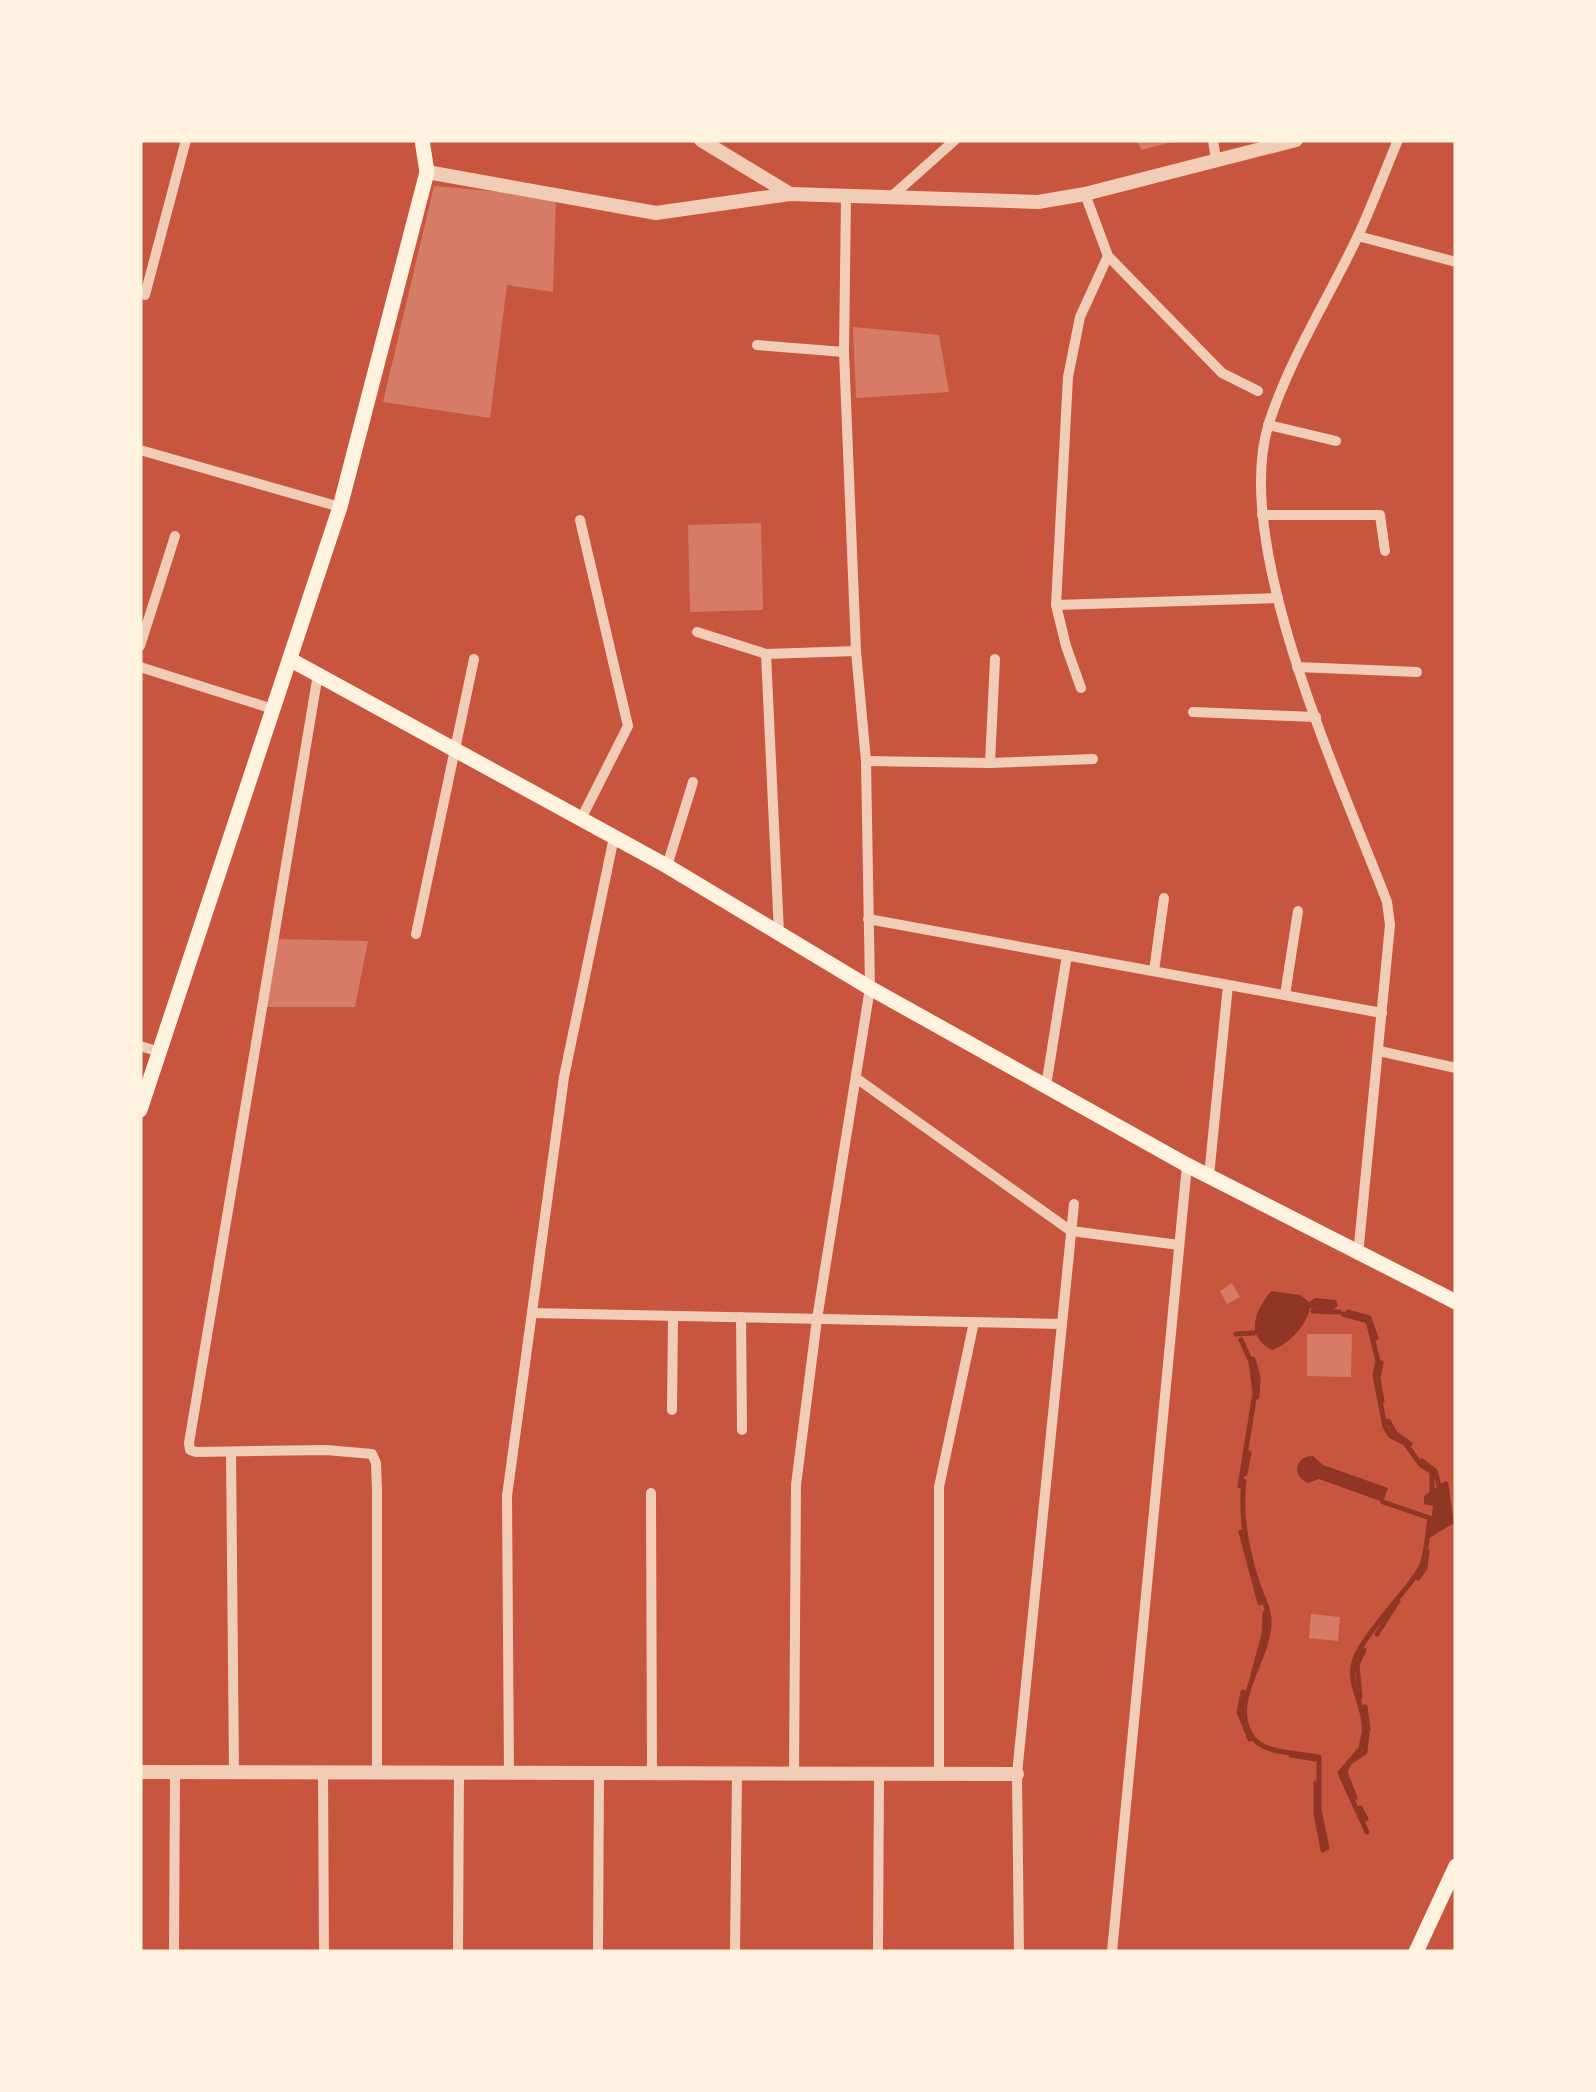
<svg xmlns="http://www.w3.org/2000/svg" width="1596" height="2092" viewBox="0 0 1596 2092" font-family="'Fira Sans',sans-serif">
<rect width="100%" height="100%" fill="#c8553d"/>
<g fill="#8f3625">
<path d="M1271,1291l29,4 9,7 6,-4 21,2 2,6 -6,4 -22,-2c-3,17 -22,37 -38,42 -27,-14 -18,-38 -1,-59z"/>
<path d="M1313,1456l10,9 65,23 -5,14 -64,-23 -11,4c-17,-7 -13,-27 5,-27z"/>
<polygon points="1445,1481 1448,1482 1454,1523 1429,1538 1433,1506 1424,1504 1424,1496"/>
</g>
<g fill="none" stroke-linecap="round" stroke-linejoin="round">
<g stroke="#8f3625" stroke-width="5">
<polyline points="1313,1311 1339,1312"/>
<polyline points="1348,1312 1369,1318 1376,1338"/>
<polyline points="1343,1314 1368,1321 1378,1361 1375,1375 1385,1427 1391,1436 1405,1443 1421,1465 1432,1472 1432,1491"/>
<polyline points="1236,1334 1254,1333"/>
<polyline points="1253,1359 1258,1377 1257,1397"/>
<polyline points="1381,1363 1378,1378 1382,1401"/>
<polyline points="1388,1421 1395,1433 1410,1444"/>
<polyline points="1422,1461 1435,1471 1439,1486"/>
<polyline points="1245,1474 1249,1453"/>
<path d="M1244,1481c-4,35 2,64 12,98 4,14 14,30 13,44 -1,40 -43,81 -15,116 12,15 47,14 65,18v53l8,38"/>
<polyline points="1240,1486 1255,1393 1251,1362 1241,1340"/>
<polyline points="1241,1532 1260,1603"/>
<polyline points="1418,1578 1425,1568 1427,1551"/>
<polyline points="1377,1634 1398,1601"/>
<polyline points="1253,1675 1264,1635 1265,1613"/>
<polyline points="1243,1692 1239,1712 1250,1739"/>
<polyline points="1360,1697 1357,1665 1364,1650"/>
<polyline points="1365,1707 1368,1729"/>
<path d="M1364,1730c2,-24 -17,-44 -10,-68 5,-22 51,-69 64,-90 9,-14 9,-37 12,-54l-47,-16"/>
<polyline points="1364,1733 1361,1748 1340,1773 1367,1832"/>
<polyline points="1291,1755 1315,1759"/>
<polyline points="1316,1783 1316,1813 1323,1850"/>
<polyline points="1355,1798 1345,1772 1349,1763 1365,1752 1367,1733"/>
<polyline points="1360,1808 1366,1819"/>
</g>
</g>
<g fill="#d67c66">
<polygon points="1136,140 1175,140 1175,141 1142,150"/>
<polygon points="434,186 556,197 553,292 507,285 490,418 383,402"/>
<polygon points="853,327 939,335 949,392 856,398"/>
<polygon points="761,523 763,610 690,612 688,525"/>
<polygon points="278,939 368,941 355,1007 265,1007"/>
<polygon points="1232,1283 1240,1297 1227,1304 1220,1291"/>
<polygon points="1307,1334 1352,1334 1351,1377 1307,1376"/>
<polygon points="1311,1614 1340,1617 1338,1641 1309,1638"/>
</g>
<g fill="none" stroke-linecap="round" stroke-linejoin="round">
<g stroke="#f1ccb7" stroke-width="10">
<polyline points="1213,140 1216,160"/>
<polyline points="1085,194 1108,256 1222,373 1258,391"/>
<polyline points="891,197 955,140"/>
<polyline points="1358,236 1456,262"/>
<polyline points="1108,256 1080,317 1068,377 1056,605 1278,598"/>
<polyline points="145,295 186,140"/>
<polyline points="757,345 844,352"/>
<polyline points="1268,425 1336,441"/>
<polyline points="140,450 340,507"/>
<polyline points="1262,515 1380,515 1385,551"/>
<polyline points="580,520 628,726 581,819"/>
<polyline points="1056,605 1066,646 1081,688"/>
<polyline points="697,632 766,654 856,651"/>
<polyline points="140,646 175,536"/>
<polyline points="766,654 779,933"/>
<polyline points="140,667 273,709"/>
<polyline points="1297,667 1417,672"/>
<polyline points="318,674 189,1443 190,1450 196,1452 326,1450 372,1454 376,1463 377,1491 377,1772"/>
<polyline points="1193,712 1316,717"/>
<polyline points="866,761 990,763 1093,759"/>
<polyline points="990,763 995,659"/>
<polyline points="667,866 693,782"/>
<polyline points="868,919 1382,1013"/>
<polyline points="416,934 474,659"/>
<polyline points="1154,971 1164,898"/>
<polyline points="1285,995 1298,911"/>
<polyline points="140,1046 160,1052"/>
<polyline points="1379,1051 1456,1068"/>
<polyline points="856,1078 1071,1231 1179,1245"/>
<polyline points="1046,1086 1067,955"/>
<polyline points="1209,1176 1228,985"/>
<path d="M1358,1255l32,-330 -3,-23c-45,-118 -157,-358 -118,-479 21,-65 59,-124 88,-185 15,-32 27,-65 41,-98"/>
<polyline points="532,1313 1062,1324"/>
<polyline points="741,1317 742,1430"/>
<polyline points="672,1410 673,1316"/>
<polyline points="231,1452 234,1772"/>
<polyline points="651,1493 652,1773"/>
<polyline points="323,1772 324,1952"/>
<polyline points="509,1773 507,1496 564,1077 614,837"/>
<polyline points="794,1773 796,1485 817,1319 870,988 866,761 856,651 844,352 846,197"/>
<polyline points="939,1773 939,1487 974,1322"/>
<polyline points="174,1952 175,1772"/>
<polyline points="458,1952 459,1773"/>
<polyline points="598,1952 599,1773"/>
<polyline points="735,1952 737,1773"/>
<polyline points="878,1952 879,1773"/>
<polyline points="1019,1952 1017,1774 1074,1204"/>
<polyline points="1112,1952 1187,1165"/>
</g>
<g stroke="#f1ccb7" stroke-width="14">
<polyline points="701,140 790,194"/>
<polyline points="427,172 656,213 790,194 1038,202 1085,194 1296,140"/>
<polyline points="140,1772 1017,1774"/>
</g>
<g stroke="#fff3e0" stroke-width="15">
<polyline points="291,660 667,866 870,988 1187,1165 1456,1302"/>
<polyline points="140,1110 340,507 427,172 422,140"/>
<polyline points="1416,1952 1456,1866"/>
</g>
</g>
<rect width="1596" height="2092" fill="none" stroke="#fff3e0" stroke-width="285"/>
</svg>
